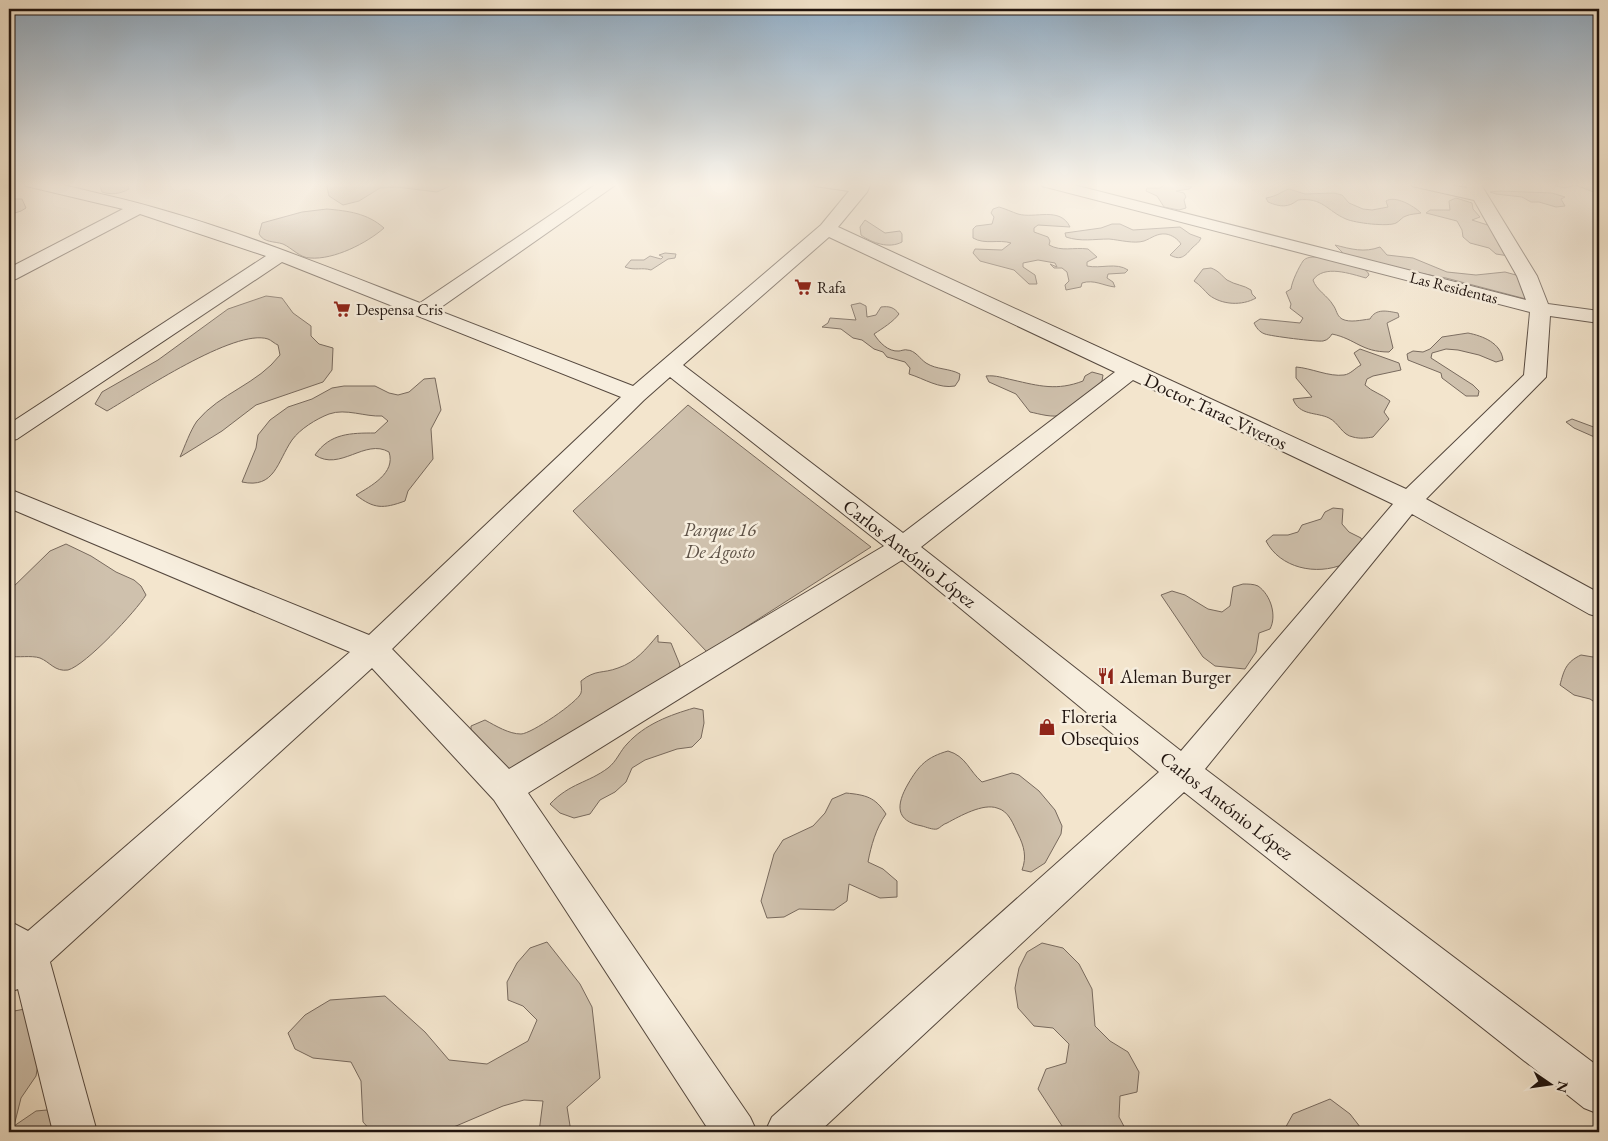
<svg xmlns="http://www.w3.org/2000/svg" width="1608" height="1141" viewBox="0 0 1608 1141" font-family="'EB Garamond',serif">
<rect width="100%" height="100%" fill="#f3e5cd"/>
<filter id="stains"><feTurbulence type="fractalNoise" baseFrequency=".004" numOctaves="4"/><feColorMatrix values="0 0 0 0 .2 0 0 0 0 .09 0 0 0 0 .02 0 0 0 .5 -.17"/></filter>
<radialGradient id="worn" r=".72"><stop offset=".6" stop-color="#630" stop-opacity="0"/><stop offset="1" stop-color="#630" stop-opacity=".3"/></radialGradient>
<g fill="#cfc1ad" stroke="#786a5e">
<path d="M99,183h28l2,6c-9,5 -18,6 -27,3z"/>
<polygon points="328,183 452,183 450,186 437,192 396,187 380,188 359,201 343,205 329,196 327,187"/>
<polygon points="1150,183 1165,183 1192,187 1189,189 1176,191 1184,193 1186,197 1184,200 1186,208 1179,210 1164,207 1157,196 1146,191 1147,188 1160,188 1164,185"/>
<polygon points="1552,183 1596,184 1599,185 1599,194 1575,185 1565,188 1556,186"/>
<path d="M1289,189l16,5 29,-1 8,2 7,8 14,6 9,1 16,-3 -2,-6c9,-6 28,5 35,12 -5,1 -11,1 -15,3 -4,1 -6,5 -10,7 -8,4 -41,0 -50,-4 -19,-8 -23,-22 -48,-19 -10,8 -18,7 -30,2l-2,-4c12,-2 14,-6 23,-9z"/>
<polygon points="1500,191 1552,193 1565,197 1561,199 1565,206 1556,207 1539,202 1531,202 1522,197 1496,194 1490,192"/>
<polygon points="1456,198 1472,203 1473,209 1480,217 1472,220 1494,227 1509,256 1496,254 1489,248 1470,243 1463,237 1462,230 1457,221 1426,213 1430,210 1450,210 1449,201"/>
<polygon points="9,199 22,199 26,208 21,211 9,215"/>
<path d="M999,207c7,2 13,5 19,7 17,5 42,-8 52,13l-32,-2 -4,3v4l14,5 2,4 -1,4c13,7 24,2 39,4l9,8 -10,5v4c14,3 29,-4 41,4l-3,3 -17,1 -1,4 6,4 2,5c-11,-1 -21,-8 -33,-4l-1,4 -15,3 -1,-5 4,-4 -2,-9 -5,-4h-8l-4,-4 7,3 -2,-4 -17,-3 -15,3v4l12,8 2,9h-8l-15,-14 -34,-9 -7,-8 2,-4 27,1 9,-7c-12,-4 -26,2 -38,-5v-9l3,-3 16,-2 2,-7 -3,-4 2,-4z"/>
<path d="M327,209c21,2 40,4 57,19 -17,15 -50,32 -74,30 -10,0 -18,-10 -27,-14 -9,-3 -19,-1 -24,-10l3,-11 40,-11z"/>
<path d="M865,220l20,13 15,-2 2,3v8c-13,7 -30,1 -41,-7l-1,-8z"/>
<path d="M1112,224h8l13,6 47,-3 10,7 11,4c-2,5 -5,6 -9,10 -7,8 -11,13 -22,7l11,-11c-3,-5 -9,-9 -15,-10 -9,-1 -14,4 -22,7 -10,3 -24,-1 -35,-2 -15,0 -28,3 -43,-2l-1,-4 36,-5z"/>
<path d="M1335,245c16,4 29,8 45,2l7,8 26,3 34,14 29,3 29,-3 11,3 4,2 6,22 -80,-21 -60,-11 -41,-12z"/>
<path d="M665,253l11,1 -1,4 -7,1 -17,11c-9,-3 -16,1 -26,-3l6,-7h13l6,-4 11,3 2,-2 -4,-2z"/>
<path d="M1316,257c12,0 50,6 53,18l-3,3c-15,-4 -42,-14 -53,2 3,10 15,16 20,25 4,5 3,10 9,14 8,4 19,1 28,0 6,-11 17,-8 28,-6l1,4 -12,6 6,25 -4,4c-28,0 -33,-13 -57,-18 -2,3 -4,6 -9,7 -6,1 -53,-5 -58,-7 -6,-2 -9,-7 -11,-11l6,-4 40,4 3,-5 -13,-10 1,-4 -5,-12 5,-3c1,-8 8,-22 12,-28 3,-4 9,-4 13,-4z"/>
<path d="M1211,268c8,3 10,7 16,12 8,5 17,5 24,10l1,4 4,4c-14,8 -34,7 -47,-3 -5,-5 -9,-10 -15,-14l9,-12z"/>
<path d="M266,296l16,2 11,15 18,13v10l8,8 14,4 -1,22 -9,12 -67,23 -34,26 -42,26c5,-11 10,-26 17,-36 23,-28 61,-37 83,-66l-2,-10c-3,-1 -7,-5 -10,-6 -33,-11 -130,54 -161,72l-12,-7 7,-12 56,-32 70,-51z"/>
<path d="M860,303l6,3 1,11 9,-2 5,-8c8,-1 13,0 18,7 -6,8 -16,14 -25,20 5,8 14,18 25,17 1,0 7,-2 8,-1 8,0 13,9 19,13 11,7 23,5 34,11l-1,6 -4,6c-16,3 -30,-7 -46,-12l1,-6 -5,-6 -18,-5 -4,-5 -9,-3 -12,-9 -9,-2 -12,-9 -19,-2 6,-4 2,-5 26,2 -5,-15z"/>
<path d="M1468,333c15,3 33,10 35,27l-7,2 -17,-7 -21,-5 -12,-1 -14,4 -1,5 42,27 6,6 -1,5h-12l-24,-18 -1,-5 -33,-13 -1,-6 6,-3 10,1 7,-3 12,-12z"/>
<path d="M1360,349l39,14 2,7 -28,6 -6,3 -2,6c7,7 17,9 25,16l-6,11 5,7 -16,18c-6,1 -13,2 -20,0 -11,-2 -14,-14 -24,-19 -12,-6 -30,-2 -36,-19l19,-2 -16,-19v-11c15,1 33,10 48,8 7,-1 11,-7 17,-10l-7,-12z"/>
<path d="M1092,372l11,3 -1,6c-10,9 -27,30 -40,34 -10,3 -22,-1 -32,-3l-14,-18 -27,-12 -3,-6c10,-1 17,2 27,4 26,6 44,11 70,1l2,-5z"/>
<path d="M435,378l6,32 -10,19 2,30 -25,32 -3,10c-22,8 -31,8 -49,-6 15,-9 40,-22 33,-43 -24,-14 -49,20 -74,3 15,-22 36,-22 60,-22l13,-12 -6,-5c-17,1 -36,-8 -53,-2 -13,5 -29,15 -37,26 -15,22 -17,49 -50,42l14,-34 2,-13 12,-15 18,-13 24,-8 20,-11 12,-2h31l14,7 9,2 11,-3 15,-13z"/>
<polygon points="688,405 871,547 707,652 573,511"/>
<polygon points="1572,419 1599,429 1599,439 1574,428 1566,422"/>
<path d="M1333,508l10,1 -1,15 7,8 12,6 3,8c-6,5 -13,15 -20,18 -28,12 -64,4 -78,-23l7,-6h15l10,-3 4,-7 19,-6 4,-7z"/>
<path d="M66,544l25,12 25,16 18,8 7,6 5,9c-10,16 -60,70 -78,75 -13,2 -18,-8 -28,-12 -9,-3 -22,0 -31,-2v-65l41,-40z"/>
<path d="M1243,584c5,0 11,0 15,2 13,9 19,30 12,43l-11,4 -3,19 -11,17 -30,-3 -12,-9 -42,-62 11,-4 13,4 23,14 14,3 8,-6 3,-19z"/>
<path d="M658,635v7l13,1 9,22 -5,12 -165,96 -39,-34v-13l14,-6c11,6 24,14 36,14 10,0 57,-32 60,-41 1,-3 0,-9 0,-12 15,-12 21,-7 37,-13 18,-6 28,-19 40,-33z"/>
<path d="M1581,655l18,3v47l-9,-6 -16,-4 -14,-10c4,-15 6,-23 21,-30z"/>
<path d="M694,708l9,2 1,13 -3,15 -9,9 -15,2 -32,11 -13,8 -6,14 -11,10 -15,8 -10,14 -16,4 -14,-5 -10,-9c20,-21 38,-21 58,-36 9,-7 12,-17 19,-24 18,-20 43,-29 67,-36z"/>
<path d="M948,751c18,5 21,20 34,31l30,-9 7,2 20,16 16,19 7,16 -1,8 -16,29 -14,9 -9,-2c5,-13 2,-24 -4,-36 -5,-10 -9,-23 -21,-26 -14,-5 -37,8 -50,15 -4,1 -7,5 -10,6 -4,1 -11,-2 -15,-3 -27,-5 -26,-21 -14,-42 11,-19 19,-27 40,-33z"/>
<path d="M846,793c20,2 29,4 40,21 -10,14 -15,32 -18,48l15,7 14,12v16l-17,1 -31,-14 -2,17 -13,9 -35,-1 -15,8 -17,1 -6,-17 13,-47 9,-14 30,-14 12,-13 7,-14z"/>
<polygon points="547,942 580,984 592,1007 600,1078 567,1107 571,1132 539,1132 543,1101 524,1100 503,1106 442,1132 372,1132 363,1122 361,1081 351,1062 313,1058 295,1049 288,1033 305,1015 330,1000 385,996 425,1032 449,1060 487,1064 528,1041 537,1020 523,1006 508,1000 507,982 517,963 530,948"/>
<polygon points="1042,943 1063,948 1079,964 1092,989 1095,1026 1110,1041 1128,1052 1139,1072 1137,1092 1120,1096 1119,1117 1127,1132 1066,1132 1038,1089 1046,1069 1066,1063 1069,1044 1053,1028 1034,1026 1018,1008 1015,988 1019,968 1027,952"/>
<polygon points="30,1008 43,1036 36,1076 21,1098 14,1126 36,1111 58,1109 60,1128 59,1132 9,1132 9,1012"/>
<polygon points="1330,1099 1350,1114 1364,1132 1283,1132 1293,1114"/>
</g>
<g fill="none" stroke-linecap="round" stroke-linejoin="round">
<g stroke="#55483e" stroke-width="2">
<path id="minor" d="M24,183c27,-3 55,6 81,12 108,25 212,68 315,108l178,-120h18l-2,3 -177,124 196,76 188,-161 28,-34 -34,-5 -2,-3h58l-4,9 -29,35 568,262 118,-114 6,-63 -488,-126 -2,-3h26l460,117 -9,-24 -43,-76 -62,-14 -2,-3h29l28,5 -3,-5h16l57,93 11,28 51,7v12l-49,-7 -4,61 -120,122 173,94v24l-10,-3 -177,-100 -207,255 394,298v47l-15,-6 -400,-316 -365,340h-54l7,-15 387,-345 -257,-212 -374,233 222,324 7,15h-47l-216,-332 -122,-132 -322,294 47,170h-44l-35,-143 -9,3v-71l19,10 322,-279 -341,-144v-19l360,146 252,-238 -339,-135 -265,177 -8,2v-17l257,-168 -126,-42 -124,65 -7,2v-13l114,-59 -97,-23zM829,237l286,135 -212,161 -220,-168zM670,377l214,169 -375,223 -117,-120 252,-249zM1133,380l260,124 -212,247 -260,-204z"/>
</g>
<use href="#minor" fill="#f7eede" fill-rule="evenodd"/>
</g>
<linearGradient id="sky" x2="0" y2="1"><stop stop-color="#8fabc3"/><stop offset="0.54" stop-color="#faf3e8"/><stop offset="1" stop-color="#faf3e8" stop-opacity="0"/></linearGradient>
<rect width="1608" height="342" fill="url(#sky)"/>
<defs>
<g id="supermarket-bare" transform="scale(1.35)"><path d="M-6-5.5h2.5l.6 2H6L4.5 2H-2.5L-4.4-4H-6ZM-1.5 3.2a1.3 1.3 0 1 0 .1 0ZM3 3.2a1.3 1.3 0 1 0 .1 0Z" fill="#8f2418" stroke="#f7eede" stroke-width="2.5" paint-order="stroke"/></g>
<g id="restaurant-bare" transform="scale(1.35)"><path d="M-5-6h1v4h1v-4h1v4h1v-4h1v5L-1.5 .5V6h-2V.5L-5-1ZM5-6V6H3V1.5H1.5Q1.5-4 5-6Z" fill="#8f2418" stroke="#f7eede" stroke-width="2.5" paint-order="stroke"/></g>
<g id="shop-bare" transform="scale(1.35)"><path d="M-5-2.5h2.3a2.7 3.5 0 0 1 5.4 0H5L5.5 6h-11ZM-1.5-2.5h3a1.5 2.3 0 0 0-3 0Z" fill="#8f2418" stroke="#f7eede" stroke-width="2.5" paint-order="stroke"/></g>
</defs>
<g fill-rule="evenodd">
<use href="#supermarket-bare" x="803" y="287"/>
<use href="#supermarket-bare" x="342" y="309"/>
<use href="#restaurant-bare" x="1106" y="676"/>
<use href="#shop-bare" x="1047" y="727"/>
</g>
<g text-anchor="middle" stroke-width="5" stroke-linejoin="round" paint-order="stroke">
<g font-size="16" fill="#20140f" stroke="#f7eede" text-anchor="start">
<text x="817" y="293">Rafa</text>
<text x="356" y="315">Despensa Cris</text>
</g>
<g font-size="16" fill="#20140f" stroke="#f7eede">
<text transform="translate(1454 287) rotate(14)" y="6">Las Residentas</text>
</g>
<g font-size="19" fill="#20140f" stroke="#f7eede">
<text transform="translate(1216 411) rotate(25)" y="7">Doctor Tarac Viveros</text>
<text transform="translate(910 553) rotate(38)" y="7">Carlos António López</text>
<text transform="translate(1227 805) rotate(38)" y="7">Carlos António López</text>
</g>
<g font-size="19" font-style="italic" fill="#5d5146" stroke="#f7eede">
<text x="720" y="536">Parque 16<tspan x="720" dy="22">De Agosto</tspan></text>
</g>
<g font-size="19" fill="#20140f" stroke="#f7eede" text-anchor="start">
<text x="1120" y="683">Aleman Burger</text>
<text x="1061" y="723">Floreria<tspan x="1061" dy="22">Obsequios</tspan></text>
</g>
</g>
<rect width="1608" height="1141" fill="none" stroke="#f3e5cd" stroke-width="30"/>
<rect x="10" y="10" width="1588" height="1121" fill="none" stroke="#20140f" stroke-width="2.5"/>
<rect x="15" y="15" width="1578" height="1111" fill="none" stroke="#20140f"/>
<g transform="translate(1550 1084) rotate(103)" stroke="#f7eede" stroke-width="4" paint-order="stroke">
<path d="M0-4L9 19L0 12L-9 19Z" fill="#20140f"/>
<text y="-8" font-size="14" font-weight="bold" text-anchor="middle" fill="#20140f">N</text>
</g>
<rect width="100%" height="100%" filter="url(#stains)"/>
<rect width="100%" height="100%" fill="url(#worn)"/>
</svg>
